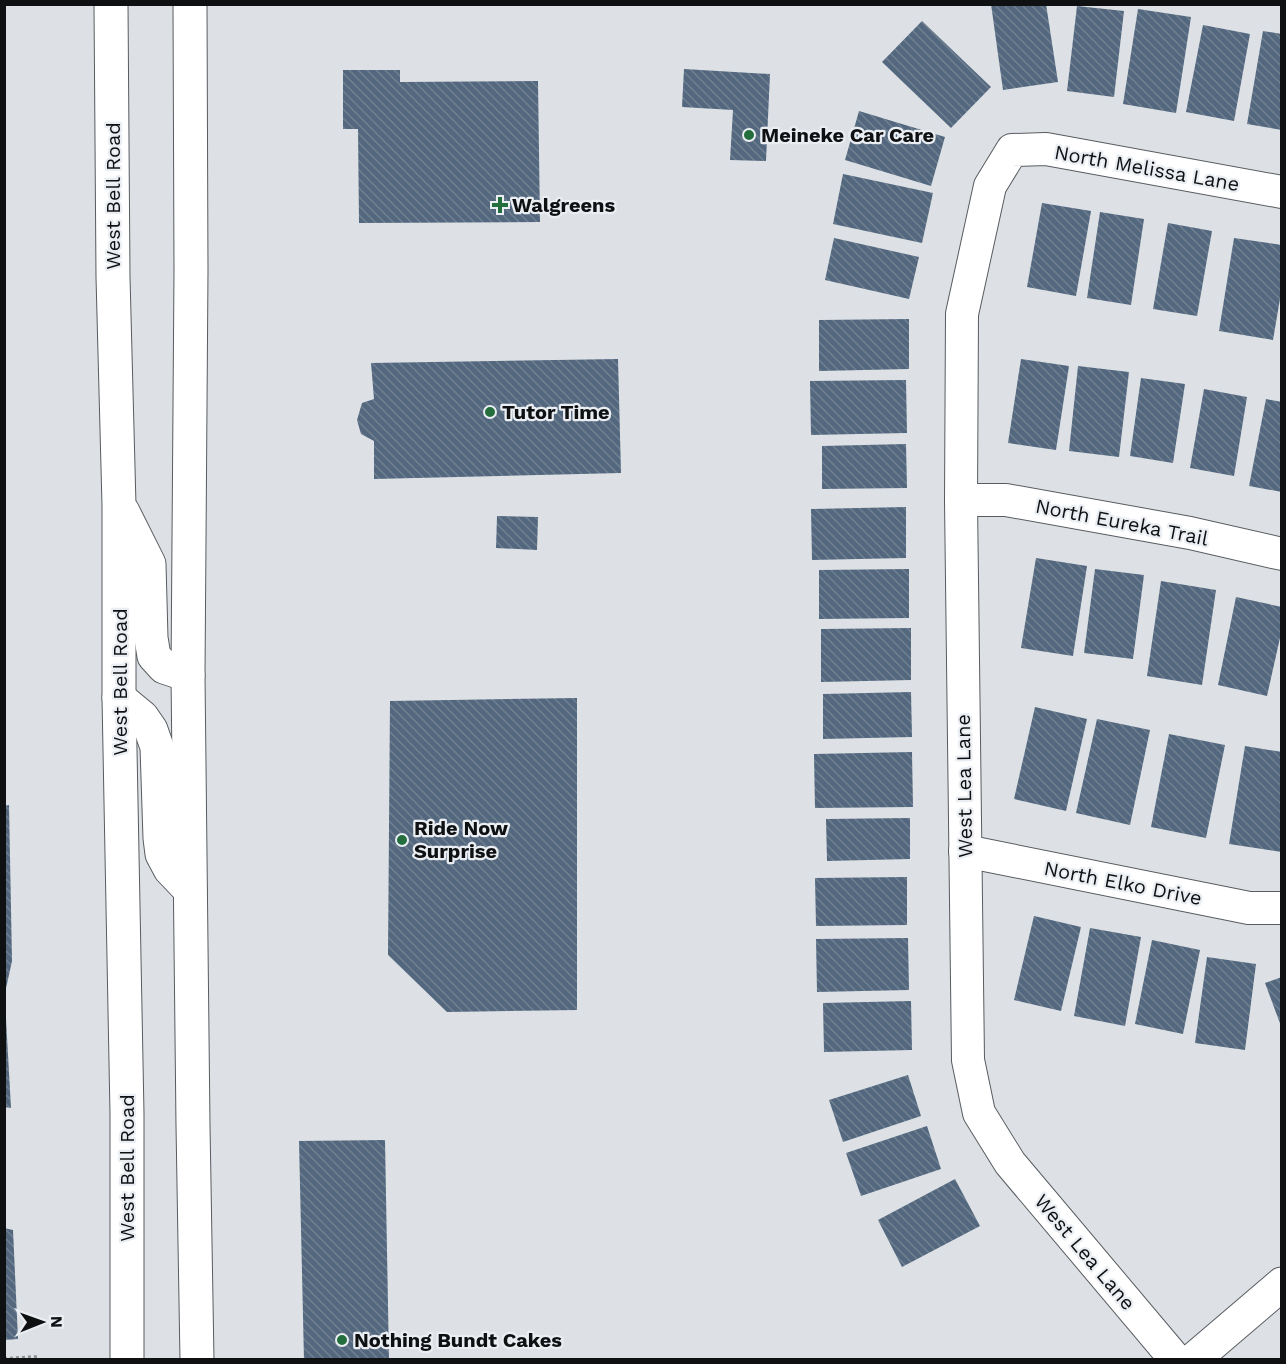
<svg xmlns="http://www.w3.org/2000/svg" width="1286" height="1364" viewBox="0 0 1286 1364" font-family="'Work Sans',sans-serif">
<defs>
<pattern id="building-back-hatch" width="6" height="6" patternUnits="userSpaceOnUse" patternTransform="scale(1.5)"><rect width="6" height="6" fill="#53687f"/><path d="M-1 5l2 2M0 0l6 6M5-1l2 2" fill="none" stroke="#718090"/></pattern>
</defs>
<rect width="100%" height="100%" fill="#dde1e5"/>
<g fill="url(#building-back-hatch)">
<polygon points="991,4 1046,4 1058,82 1003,90"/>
<polygon points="1077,6 1124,11 1114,97 1067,91"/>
<polygon points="1138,9 1191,17 1176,113 1123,104"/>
<polygon points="922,21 991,87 951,128 882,62"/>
<polygon points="1203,25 1250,34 1234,121 1186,112"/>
<polygon points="1263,31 1282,34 1282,130 1247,124"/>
<polygon points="684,69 770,74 766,161 730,160 733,110 682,107"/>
<polygon points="343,70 400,70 400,82 538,81 540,222 359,223 358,129 343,129"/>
<polygon points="859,111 945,137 931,186 845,160"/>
<polygon points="843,174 933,193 922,243 833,224"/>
<polygon points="1042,203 1091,211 1076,296 1027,287"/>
<polygon points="1100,212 1144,219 1131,305 1087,298"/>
<polygon points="1168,223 1212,231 1197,316 1153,309"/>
<polygon points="834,238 919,257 909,299 825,280"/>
<polygon points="1234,238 1282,245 1282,287 1273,340 1219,331"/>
<polygon points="909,319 909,369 819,371 819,320"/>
<polygon points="618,359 621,473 374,479 374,441 361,434 357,420 362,403 374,399 371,363"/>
<polygon points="1021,359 1069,366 1056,450 1008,443"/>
<polygon points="1078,366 1129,372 1119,457 1069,451"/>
<polygon points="1141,378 1185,384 1173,463 1130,456"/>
<polygon points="906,380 907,433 811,435 810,381"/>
<polygon points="1204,389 1247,397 1234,476 1190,468"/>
<polygon points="1266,399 1282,402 1282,492 1249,486"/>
<polygon points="906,444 907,488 822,489 822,446"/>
<polygon points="906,507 906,558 812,560 811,509"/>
<polygon points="497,516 538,517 537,550 496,548"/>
<polygon points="1036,558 1087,566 1073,656 1021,648"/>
<polygon points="909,569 909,618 819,619 819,570"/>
<polygon points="1095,569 1144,575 1133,659 1084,653"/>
<polygon points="1161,581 1216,590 1202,685 1147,676"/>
<polygon points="1236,597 1282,607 1282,629 1267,696 1218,685"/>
<polygon points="911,628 911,680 821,682 821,629"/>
<polygon points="911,692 912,737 823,739 823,694"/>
<polygon points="577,698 577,1010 447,1012 388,955 390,701"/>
<polygon points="1035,707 1087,719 1066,811 1014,799"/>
<polygon points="1097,719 1150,730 1130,825 1076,813"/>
<polygon points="1169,734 1225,745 1206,838 1151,827"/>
<polygon points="1245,746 1282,752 1282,852 1229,844"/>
<polygon points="912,752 913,807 815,808 814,754"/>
<polygon points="9,805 12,961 5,993 4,806"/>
<polygon points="910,818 910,859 827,861 826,819"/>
<polygon points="907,877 907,925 816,926 815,878"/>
<polygon points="1034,916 1081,927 1061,1011 1014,1000"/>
<polygon points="1090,928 1141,937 1125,1026 1074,1016"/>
<polygon points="908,938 909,990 817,992 816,939"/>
<polygon points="1152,940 1200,950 1183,1034 1135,1024"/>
<polygon points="1207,957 1256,964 1245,1050 1195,1043"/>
<polygon points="1282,977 1282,1026 1281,1026 1265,983"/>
<polygon points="911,1001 912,1050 824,1052 823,1003"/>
<polygon points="4,1019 6,1019 11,1108 4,1107"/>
<polygon points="908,1075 921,1116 843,1142 829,1100"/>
<polygon points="927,1126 941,1169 861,1196 846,1153"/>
<polygon points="385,1140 389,1360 304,1360 299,1141"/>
<polygon points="955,1179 980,1226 902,1267 878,1220"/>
<polygon points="4,1228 13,1230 18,1339 4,1340"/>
</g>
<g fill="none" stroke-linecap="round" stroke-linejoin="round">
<g stroke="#585c60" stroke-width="34">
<g id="minor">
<polyline points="961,500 1006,500 1190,533 1282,554"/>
<polyline points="965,851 1249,908 1282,908"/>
<polyline points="1176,1360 1010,1163 979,1113 968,1060 961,500 962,314 990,186 1012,150 1046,149 1282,192"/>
</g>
</g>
<g stroke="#585c60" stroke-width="35">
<polyline id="tertiary" points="1193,1360 1282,1284"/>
</g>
<g stroke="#585c60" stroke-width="35">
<g id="primary">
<polyline points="111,4 113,277 119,505 119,698 127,1114 127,1360"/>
<polyline points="190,4 191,271 188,675 193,1125 197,1360"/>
<polyline points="123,512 149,564 151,638 154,656 164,667 188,675"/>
<polyline points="119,698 142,717 151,730 157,747 160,838 162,854 170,869 190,890"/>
</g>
</g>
<polyline stroke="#909397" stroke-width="4" stroke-dasharray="3 3" stroke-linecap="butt" points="4,1359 37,1357"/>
<use href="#minor" stroke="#fff" stroke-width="32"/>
<use href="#tertiary" stroke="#fff" stroke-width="33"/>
<use href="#primary" stroke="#fff" stroke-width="33"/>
</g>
<g fill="#236e3c" stroke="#eaeef3" stroke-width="2">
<circle cx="749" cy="135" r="6"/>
<path d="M497 196h6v6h6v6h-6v6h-6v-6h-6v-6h6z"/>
<circle cx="490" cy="412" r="6"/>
<circle cx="402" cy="840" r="6"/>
<circle cx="342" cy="1340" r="6"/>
</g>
<g text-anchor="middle" stroke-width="4.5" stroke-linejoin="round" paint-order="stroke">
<g font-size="20" font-weight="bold" fill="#0f1012" stroke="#eaeef3" text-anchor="start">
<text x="761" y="142">Meineke Car Care</text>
<text x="512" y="212">Walgreens</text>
<text x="502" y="419">Tutor Time</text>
<text x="414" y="835">Ride Now<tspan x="414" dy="23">Surprise</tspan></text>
<text x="354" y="1347">Nothing Bundt Cakes</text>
</g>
<g font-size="20" fill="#0f1012" stroke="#eaeef3">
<text transform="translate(1147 168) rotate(10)" y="7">North Melissa Lane</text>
<text transform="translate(113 196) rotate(-90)" y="7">West Bell Road</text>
<text transform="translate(1122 522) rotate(11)" y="7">North Eureka Trail</text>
<text transform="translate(120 682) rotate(-90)" y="7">West Bell Road</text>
<text transform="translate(964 786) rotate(-91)" y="7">West Lea Lane</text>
<text transform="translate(1123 883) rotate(11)" y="7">North Elko Drive</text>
<text transform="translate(127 1168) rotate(-90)" y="7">West Bell Road</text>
<text transform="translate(1085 1252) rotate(50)" y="7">West Lea Lane</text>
</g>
</g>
<rect width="1286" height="1364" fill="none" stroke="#0f1012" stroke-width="12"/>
<g transform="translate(42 1322) rotate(89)" stroke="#eaeef3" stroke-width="4.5" paint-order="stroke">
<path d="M0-4.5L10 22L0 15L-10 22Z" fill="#0f1012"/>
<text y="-9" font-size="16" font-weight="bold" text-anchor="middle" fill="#0f1012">N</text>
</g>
</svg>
